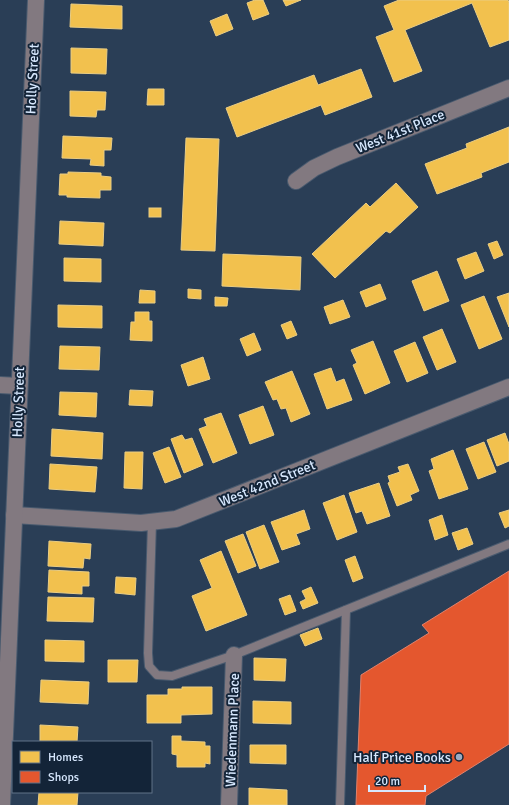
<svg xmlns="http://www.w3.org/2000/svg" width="509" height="805" viewBox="0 0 509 805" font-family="Signika,sans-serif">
<rect width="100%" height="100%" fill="#2a3e56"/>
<g fill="#f2c14e" stroke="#eacd83">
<polygon points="255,0 263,0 269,14 253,20 247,3"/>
<polygon points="283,0 301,0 286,6"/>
<polygon points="399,0 508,0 509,3 509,40 490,47 472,3 405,30 422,71 394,82 376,37 394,30 384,6"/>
<polygon points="71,4 122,6 122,29 70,27"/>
<polygon points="227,14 233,29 216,36 210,21"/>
<polygon points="71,48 107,49 106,74 71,73"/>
<polygon points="361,69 372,97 325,115 321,105 237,137 226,108 314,75 318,85"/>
<polygon points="148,89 164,89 164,105 147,105"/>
<polygon points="70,91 106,92 105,110 97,110 96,117 70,116"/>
<polygon points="509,127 509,162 481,173 482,177 437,194 425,164 467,148 466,144"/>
<polygon points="63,136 112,138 111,150 104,150 104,166 90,165 91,159 62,158"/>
<polygon points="186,138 219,139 215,251 181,250"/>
<polygon points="68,172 101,173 101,176 111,177 111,190 100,190 100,198 67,197 67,195 59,195 60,174 68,174"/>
<polygon points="396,183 418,207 390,233 386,231 335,278 312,254 366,203 370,207"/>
<rect x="149" y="208" width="12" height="9"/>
<polygon points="60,221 104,223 103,246 59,244"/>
<polygon points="497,241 503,255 494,259 488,244"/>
<polygon points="476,252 484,271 465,279 457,259"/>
<polygon points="223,254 301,257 300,290 222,286"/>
<polygon points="64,258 101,259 101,282 64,281"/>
<polygon points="437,271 449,301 424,311 412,281"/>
<polygon points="380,284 386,299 366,307 360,292"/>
<polygon points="188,289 201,290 201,299 188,298"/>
<polygon points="140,290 155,291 155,303 139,303"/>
<polygon points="509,293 509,327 497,297"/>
<polygon points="484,296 502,339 479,349 461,305"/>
<polygon points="215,297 228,298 227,306 215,306"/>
<polygon points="343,300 350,317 330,324 324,307"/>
<polygon points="58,305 102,306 102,328 58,327"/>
<polygon points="135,312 149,312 149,321 152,321 152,341 130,340 131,322 135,322"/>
<polygon points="291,321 297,335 287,339 281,325"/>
<polygon points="442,329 456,362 437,370 423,337"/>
<polygon points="254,333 261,350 247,356 240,339"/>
<polygon points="373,341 390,383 365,394 353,365 357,363 351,350"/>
<polygon points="415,342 428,373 407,382 394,351"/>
<polygon points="60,346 100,347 99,370 59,369"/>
<polygon points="203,357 210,379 188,386 181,365"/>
<polygon points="331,368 336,382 344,379 352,400 327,409 314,374"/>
<polygon points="292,371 310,414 291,422 286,408 281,409 277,399 273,400 265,382"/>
<polygon points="130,390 153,391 152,406 129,405"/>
<polygon points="60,392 97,393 96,417 59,415"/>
<polygon points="263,406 274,435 250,444 239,415"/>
<polygon points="221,413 237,453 213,463 199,429 207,426 204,419"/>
<polygon points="52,429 103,433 102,459 51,456"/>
<polygon points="505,433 509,444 509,461 497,466 487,440"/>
<polygon points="182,435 185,440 192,438 203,465 184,473 171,439"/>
<polygon points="484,442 496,472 478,479 466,449"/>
<polygon points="169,447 181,477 165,483 153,453"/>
<polygon points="453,450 468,489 439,499 429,471 434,469 431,459"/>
<polygon points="125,452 143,452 142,489 124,488"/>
<polygon points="50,464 97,467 95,492 49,489"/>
<polygon points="408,464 419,491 410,495 412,500 397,506 388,483 390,482 388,476 400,472 398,467"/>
<polygon points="379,483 390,516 367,524 362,511 356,513 349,493"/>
<polygon points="344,495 357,532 337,540 323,503"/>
<polygon points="304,510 310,529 296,534 300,544 282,550 271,522"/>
<polygon points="509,510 509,526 505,528 499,513"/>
<polygon points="442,515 448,535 435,540 429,520"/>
<polygon points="264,525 279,562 260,569 246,532"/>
<polygon points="467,528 473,544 458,550 452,533"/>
<polygon points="243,534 256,566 238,573 225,541"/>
<polygon points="49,541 91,544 90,559 84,558 83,568 48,566"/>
<polygon points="221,551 247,615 206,631 192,596 212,588 200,560"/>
<polygon points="355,556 363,578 353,582 345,560"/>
<polygon points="49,570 89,572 89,586 82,586 82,594 48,592"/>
<polygon points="116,577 136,578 135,595 115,593"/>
<polygon points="311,587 318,603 303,609 300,602 306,599 302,591"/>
<polygon points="290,595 296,611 285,615 279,599"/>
<polygon points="48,597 94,598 93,622 47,621"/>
<polygon points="318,628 322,639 305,646 300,635"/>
<polygon points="45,640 84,641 84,662 45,661"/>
<polygon points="254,658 286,659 285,681 254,680"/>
<polygon points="108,660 138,660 137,682 108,682"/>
<polygon points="41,680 89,682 88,704 40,702"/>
<polygon points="182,687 212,687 212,714 181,715 181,723 147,723 147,695 168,695 168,689 182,689"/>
<polygon points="253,701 291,702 291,724 253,723"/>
<polygon points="40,725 78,727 77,742 40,742"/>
<polygon points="172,736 181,736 181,741 205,742 205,746 210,746 210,764 205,763 205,767 177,767 177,755 172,754"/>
<polygon points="250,745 286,745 286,764 250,763"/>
<polygon points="249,788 287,790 287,805 249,805"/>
<polygon points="39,792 78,792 77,805 38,805"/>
</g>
<polygon fill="#e4572e" stroke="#e0826c" points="509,571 509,744 426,796 425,805 356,805 361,675 429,633 422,625"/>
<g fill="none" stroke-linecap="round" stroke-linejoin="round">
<g stroke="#495a6e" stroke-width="10">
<g id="lane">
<polyline points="152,522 148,653 149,666 157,675 172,676 234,655 509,544"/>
<polyline points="340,805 346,610"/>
</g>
</g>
<g stroke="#495a6e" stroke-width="18">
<g id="street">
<polyline points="296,181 314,168 337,157 509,88"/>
<polyline points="0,385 19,386"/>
<polyline points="14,515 141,523 176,519 509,387"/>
<polyline points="2,805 36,0"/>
<polyline points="229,805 234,655"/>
</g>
</g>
<use href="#lane" stroke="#827980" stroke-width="8"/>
<use href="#street" stroke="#827980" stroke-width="16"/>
</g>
<circle fill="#9aacc3" stroke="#132438" stroke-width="1.5" cx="459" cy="757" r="4"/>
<g text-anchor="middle" stroke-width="4" stroke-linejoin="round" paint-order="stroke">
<g font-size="14" fill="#d7e8fe" stroke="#132438">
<text transform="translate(32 79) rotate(-87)" y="5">Holly Street</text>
<text transform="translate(400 131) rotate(-22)" y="5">West 41st Place</text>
<text transform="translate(18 402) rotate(-88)" y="5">Holly Street</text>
<text transform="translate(267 483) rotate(-22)" y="5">West 42nd Street</text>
<text transform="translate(232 730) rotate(-88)" y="5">Wiedenmann Place</text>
</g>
<g font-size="14" fill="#d7e8fe" stroke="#132438" text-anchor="end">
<text x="451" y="762">Half Price Books</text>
</g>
</g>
<rect x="12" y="741" width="140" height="52" fill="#132438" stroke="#617287"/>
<rect x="20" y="751" width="20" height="12" fill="#f2c14e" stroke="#617287"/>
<text x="48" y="761" font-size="12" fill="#d7e8fe">Homes</text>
<rect x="20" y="771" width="20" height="12" fill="#e4572e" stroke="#617287"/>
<text x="48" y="781" font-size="12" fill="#d7e8fe">Shops</text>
<path d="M369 785v6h56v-6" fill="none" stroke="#d7e8fe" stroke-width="2"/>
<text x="375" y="785" font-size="12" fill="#d7e8fe" stroke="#132438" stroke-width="3" paint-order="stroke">20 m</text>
</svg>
